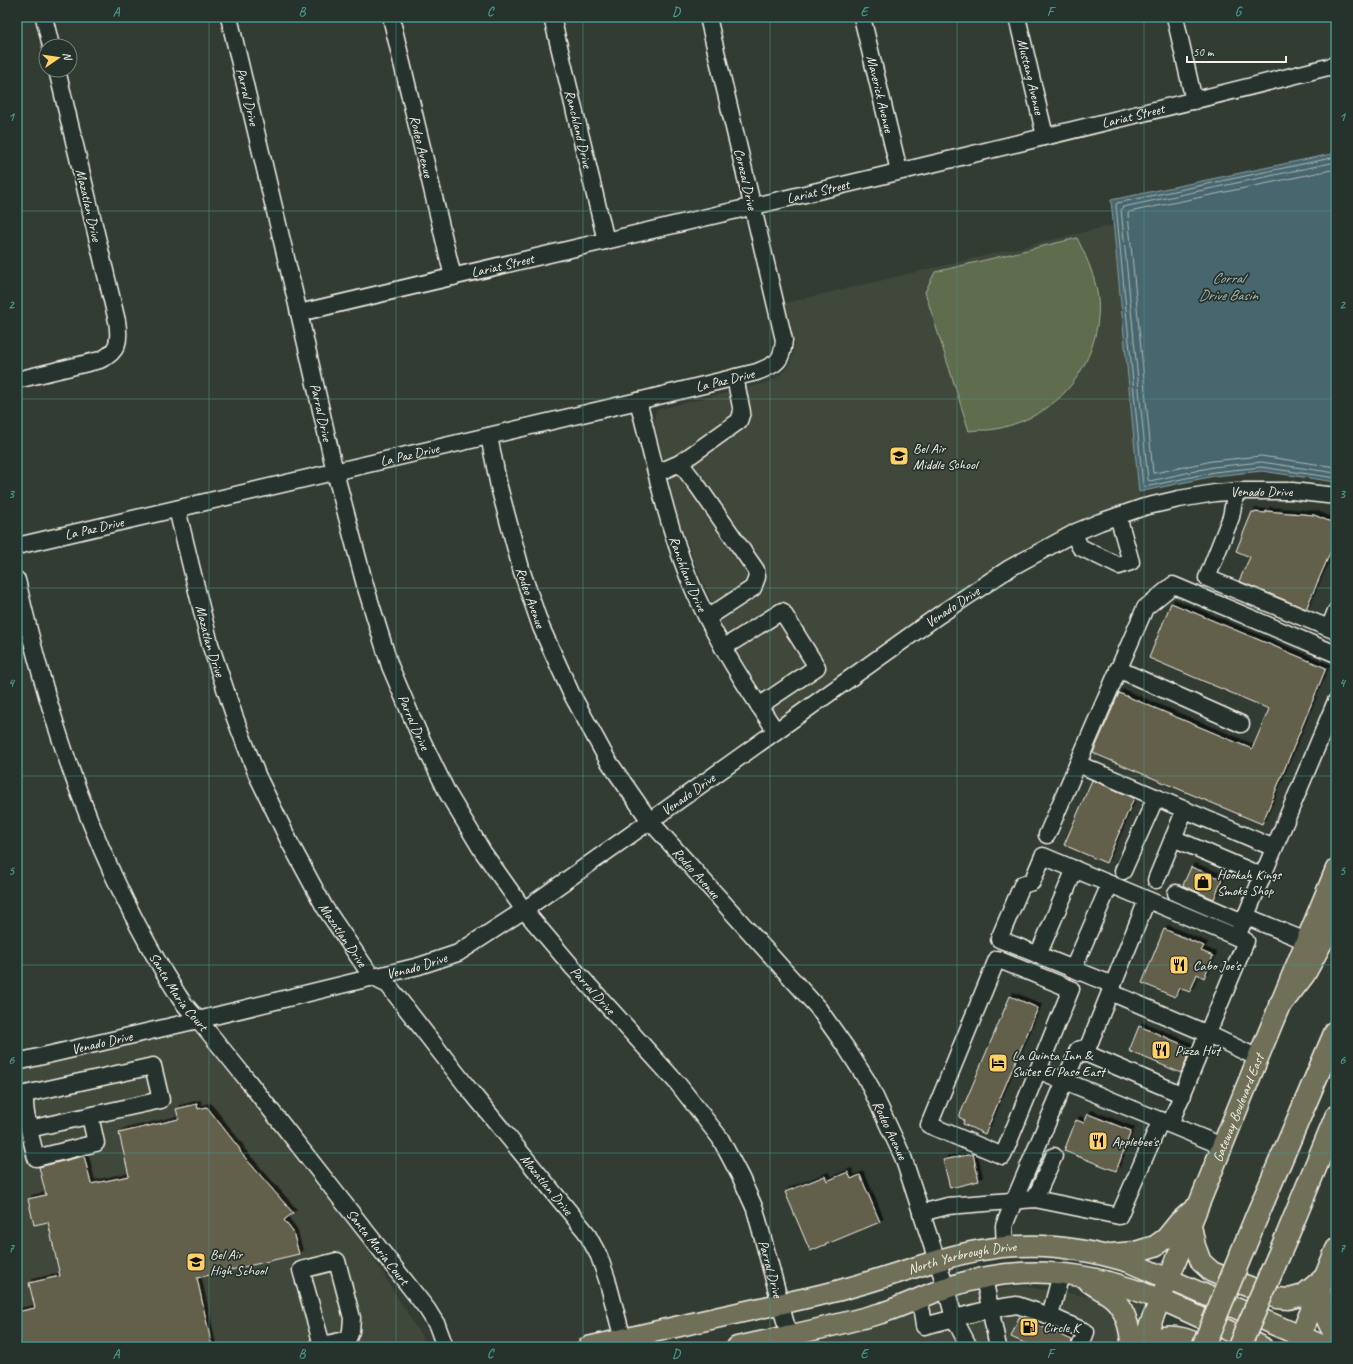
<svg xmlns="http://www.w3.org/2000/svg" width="1353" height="1364" viewBox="0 0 1353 1364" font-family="Caveat,sans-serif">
<defs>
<filter id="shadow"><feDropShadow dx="3.5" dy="-3.5" stdDeviation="0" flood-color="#0009"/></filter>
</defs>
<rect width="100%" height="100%" fill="#323c33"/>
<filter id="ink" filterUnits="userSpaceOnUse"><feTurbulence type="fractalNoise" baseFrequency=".025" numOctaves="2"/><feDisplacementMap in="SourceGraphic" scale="8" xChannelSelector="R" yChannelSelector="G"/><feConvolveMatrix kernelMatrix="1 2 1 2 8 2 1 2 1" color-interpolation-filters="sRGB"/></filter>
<g filter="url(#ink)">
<g fill="#40463a">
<polygon points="1114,225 1140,499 1090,517 1042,541 778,720 724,631 694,561 678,517 654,420 656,411 660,409 762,384 773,380 780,375 790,365 793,354 795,343 785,303"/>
<polygon points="193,1029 323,1176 428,1347 17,1347 17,1069"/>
<polygon points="1021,1286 1144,1305 1126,1347 761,1347 907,1313 975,1291"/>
</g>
<path fill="#5e6c4d" stroke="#a9ae9a" d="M1077,238c12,24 24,51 21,79 -3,42 -30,84 -69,101 -13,6 -28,11 -41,12 -7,0 -12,0 -19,1l-44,-139 10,-20z"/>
<polygon fill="#47666e" stroke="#8c9e9f" points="1336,153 1336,482 1262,471 1214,476 1139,492 1111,200"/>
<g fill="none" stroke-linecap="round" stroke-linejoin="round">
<g stroke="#afb9b7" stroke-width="1">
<polyline points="1336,157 1117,203 1116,205 1143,486 1145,487 1214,472 1261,467 1336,478"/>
<polyline points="1336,162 1123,207 1121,209 1148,480 1150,481 1213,467 1261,462 1336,473"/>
<polyline points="1336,169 1129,212 1128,214 1153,473 1155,473 1212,461 1261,456 1336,467"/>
</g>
</g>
<g fill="#625e4b" stroke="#f4f1e8" filter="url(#shadow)">
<polygon points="1266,511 1314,515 1336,524 1336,539 1306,609 1239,581 1250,557 1236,551 1252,512 1266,513"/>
<polygon points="1171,603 1326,668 1262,824 1093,753 1119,693 1252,749 1269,709 1149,658"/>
<polygon points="1092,780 1134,798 1106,863 1064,845"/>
<polygon points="1191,867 1222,879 1214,899 1184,886 1183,885"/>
<polygon points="1164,929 1204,946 1201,951 1213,956 1204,978 1197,974 1190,992 1179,988 1175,997 1142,983"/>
<polygon points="1010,996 1038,1008 985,1134 963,1124 964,1120 959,1117"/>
<polygon points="1139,1026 1191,1048 1181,1073 1129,1051"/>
<polygon points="197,1104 198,1109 207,1107 239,1148 241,1153 293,1213 284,1220 293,1232 299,1254 197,1278 212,1347 17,1347 17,1312 35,1308 29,1283 60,1276 48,1222 34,1225 28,1199 46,1195 39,1167 84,1156 91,1184 129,1176 119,1133 179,1119 176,1109"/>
<polygon points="1088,1114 1131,1131 1116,1171 1064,1151 1076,1120 1084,1123"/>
<polygon points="973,1154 979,1181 950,1188 943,1160"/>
<polygon points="848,1172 851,1179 860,1175 880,1222 810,1251 785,1192 825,1176 827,1181"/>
<polygon points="1019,1317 1072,1340 1071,1347 1033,1347 1011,1337"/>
</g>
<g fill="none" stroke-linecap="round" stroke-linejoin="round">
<g stroke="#f4f1e8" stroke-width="19">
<g id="minor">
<polyline points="44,17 51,46"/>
<path id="s1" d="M229,17l70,296 36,159 30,113 25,81 29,68 29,60 35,58 41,58 50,59 104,115 42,54 21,40 14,31 37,138"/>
<path id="s2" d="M391,17l62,260"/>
<path id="s3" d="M552,17l54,224"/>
<path id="s4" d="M862,17l37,154"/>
<path id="s5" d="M1017,17l28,119"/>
<polyline points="1175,17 1194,101"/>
<path id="s6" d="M299,313c346,-82 693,-161 1037,-248"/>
<path d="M17,380l83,-20c19,-8 20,-20 17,-39l-60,-251"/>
<path id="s7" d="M638,401c17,64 30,131 57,192 22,49 51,94 81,138"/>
<path id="s8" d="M489,436l10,51 23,85 19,55 30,66 36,66 43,62 168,187 29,41 21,33 35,75 43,131 8,30 15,29"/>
<polyline points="680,463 739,421 742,412 735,377"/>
<polyline points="657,473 680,463 697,485 756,570 757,577 753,588 707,618"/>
<polyline points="1236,491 1231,517 1207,578 1336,631"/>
<path id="s9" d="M177,509l33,135 25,74 22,57 33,68 35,65 47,69 16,8 80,103 118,144 13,24 8,23 18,68"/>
<polyline points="1074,534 1080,547 1119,566 1131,562 1118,516"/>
<path id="s10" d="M17,546l621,-145 119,-29c19,-8 25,-9 27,-32l-76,-323"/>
<path id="s11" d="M17,580c33,145 81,289 161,415 6,10 14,18 22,27 16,19 32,39 48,59 60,76 119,152 179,228l10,16 8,22"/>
<polyline points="1329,628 1336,611"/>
<polyline points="723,648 782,611 817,667 759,706"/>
<polyline points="1118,669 1241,724"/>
<polyline points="1078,764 1274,848"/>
<polyline points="1047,835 1145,608 1173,585 1336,654"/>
<polyline points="1173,838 1262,876"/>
<polyline points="1123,871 1156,797"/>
<polyline points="1156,880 1185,809"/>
<polyline points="1176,893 1243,922"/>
<polyline points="1245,916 1306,941"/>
<polyline points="1237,937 1336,701"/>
<polyline points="1038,955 1075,869"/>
<polygon points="997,959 1071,989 1003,1156 929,1125"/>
<polyline points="1073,969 1110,884"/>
<polyline points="1113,985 999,939 1022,885 1032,882 1043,856 1246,941 1170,1124"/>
<polyline points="1110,992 1208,1034 1258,1058"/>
<polyline points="1078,1050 1183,1095"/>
<path id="s12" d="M17,1062l181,-42 221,-54 39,-13 66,-43 126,-89 289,-206 71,-47 66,-36 24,-10 44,-15 35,-8 36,-6 27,-2h50l44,5"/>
<polyline points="1038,1070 1222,1146"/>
<path d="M29,1129l132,-29 -8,-34 -128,28c-1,21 6,43 11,64l60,-15 -6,-27"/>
<polyline points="1035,1199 1054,1156"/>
<polyline points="921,1213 948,1206 1035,1199 1119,1216 1161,1120"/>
<polyline points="1005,1246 1004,1226 1014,1201 1078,1050 1088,1047 1147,900"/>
<polyline points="984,1278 998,1347"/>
<polyline points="917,1300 922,1312 924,1326 990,1309 1017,1305 1050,1316 1086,1332 1080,1347"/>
<polyline points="1050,1316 1061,1274"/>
<polyline points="316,1347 348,1339 351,1331 352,1318 337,1261 301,1270 322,1345"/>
</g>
</g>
<g stroke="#f4f1e8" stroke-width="23">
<g id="major">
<polyline points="1191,1225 1195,1246 1201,1262 1212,1272 1277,1298 1289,1299 1303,1295 1325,1277"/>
<polyline points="1111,1254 1135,1252 1155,1246 1166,1238 1179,1222 1195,1208"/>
<path d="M1089,1282c8,6 19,11 26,18 12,13 15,31 17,47"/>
<path d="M1320,1288c3,20 4,31 16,48"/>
<path id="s13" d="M588,1347c61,-14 121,-28 182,-41 25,-6 50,-10 74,-17 31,-8 61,-19 92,-28 70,-21 123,-20 193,1l197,85"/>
<path d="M737,1347c47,-10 94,-20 141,-33 24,-7 47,-19 71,-27 41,-14 87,-18 131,-11 65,10 124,44 182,71"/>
<path id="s14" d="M1141,1347l117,-289 78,-189"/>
<path d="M1146,1347c4,-3 9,-7 13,-9 16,-5 33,3 47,9"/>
<polyline points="1296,1347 1336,1249"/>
</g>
</g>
<g stroke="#f4f1e8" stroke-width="25">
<g id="highway">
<polyline points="1280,1005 1304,974 1336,915"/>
<polyline points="1256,1218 1336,1031"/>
<polyline points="1287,1236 1336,1117"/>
</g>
</g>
<use href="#minor" stroke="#26332d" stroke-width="16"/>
<use href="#major" stroke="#706f59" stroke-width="20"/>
<use href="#highway" stroke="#706f59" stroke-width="22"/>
<g stroke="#f4f1e8" stroke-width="25" stroke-linecap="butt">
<g id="highway-bridge">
<polyline points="1203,1347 1256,1218"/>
<polyline points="1239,1347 1287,1236"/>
</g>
</g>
<use href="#highway-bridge" stroke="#706f59" stroke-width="22"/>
</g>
</g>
<path fill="none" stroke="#48958c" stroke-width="1" stroke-opacity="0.55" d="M209,17v1330M396,17v1330M583,17v1330M770,17v1330M957,17v1330M1144,17v1330M17,211h1319M17,399h1319M17,588h1319M17,776h1319M17,965h1319M17,1153h1319"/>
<defs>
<g id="school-square" transform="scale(1)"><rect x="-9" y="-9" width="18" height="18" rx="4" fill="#ffd166" stroke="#26332d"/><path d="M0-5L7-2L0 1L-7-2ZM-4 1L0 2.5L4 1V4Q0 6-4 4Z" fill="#111"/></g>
<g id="shop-square" transform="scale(1)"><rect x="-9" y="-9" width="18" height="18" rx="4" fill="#ffd166" stroke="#26332d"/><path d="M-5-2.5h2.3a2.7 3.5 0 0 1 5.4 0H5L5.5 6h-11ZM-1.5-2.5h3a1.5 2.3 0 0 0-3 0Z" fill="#111"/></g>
<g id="restaurant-square" transform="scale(1)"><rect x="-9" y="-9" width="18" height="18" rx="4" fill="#ffd166" stroke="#26332d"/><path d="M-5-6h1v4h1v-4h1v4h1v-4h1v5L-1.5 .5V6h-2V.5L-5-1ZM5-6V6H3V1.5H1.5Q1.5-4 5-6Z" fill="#111"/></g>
<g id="hotel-square" transform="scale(1)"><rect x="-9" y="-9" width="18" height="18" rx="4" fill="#ffd166" stroke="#26332d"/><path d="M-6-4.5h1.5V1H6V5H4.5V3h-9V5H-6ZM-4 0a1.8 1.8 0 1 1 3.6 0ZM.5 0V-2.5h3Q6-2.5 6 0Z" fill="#111"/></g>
<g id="fuel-square" transform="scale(1)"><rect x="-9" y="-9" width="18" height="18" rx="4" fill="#ffd166" stroke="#26332d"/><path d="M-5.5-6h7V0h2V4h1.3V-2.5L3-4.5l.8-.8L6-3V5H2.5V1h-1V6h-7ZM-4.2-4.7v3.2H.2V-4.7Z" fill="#111"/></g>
</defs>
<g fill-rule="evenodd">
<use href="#school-square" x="899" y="456"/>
<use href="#shop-square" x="1203" y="882"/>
<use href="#restaurant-square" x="1179" y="965"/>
<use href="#restaurant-square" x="1161" y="1050"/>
<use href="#hotel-square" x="998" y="1063"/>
<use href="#restaurant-square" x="1098" y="1141"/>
<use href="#school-square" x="196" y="1262"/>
<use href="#fuel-square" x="1029" y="1327"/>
</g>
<g text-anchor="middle" stroke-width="3.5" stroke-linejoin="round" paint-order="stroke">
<g font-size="14" fill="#f4f1e8" stroke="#26332d">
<text dy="5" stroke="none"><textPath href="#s5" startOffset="61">Mustang Avenue</textPath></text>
<text dy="5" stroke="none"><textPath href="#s4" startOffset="79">Maverick Avenue</textPath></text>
<text dy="5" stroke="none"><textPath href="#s1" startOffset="82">Parral Drive</textPath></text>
<text dy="5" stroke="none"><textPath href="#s6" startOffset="857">Lariat Street</textPath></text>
<text dy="5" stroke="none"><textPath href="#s3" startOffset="115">Ranchland Drive</textPath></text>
<text dy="5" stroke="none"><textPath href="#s2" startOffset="133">Rodeo Avenue</textPath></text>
<text transform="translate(746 179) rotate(77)" y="5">Corozal Drive</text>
<text dy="5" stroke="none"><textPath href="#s6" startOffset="533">Lariat Street</textPath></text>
<text transform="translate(89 205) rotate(77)" y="5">Mazatlan Drive</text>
<text dy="5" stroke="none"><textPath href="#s6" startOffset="209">Lariat Street</textPath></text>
<text dy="5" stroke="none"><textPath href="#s10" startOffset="727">La Paz Drive</textPath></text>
<text dy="5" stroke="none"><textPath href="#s1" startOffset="406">Parral Drive</textPath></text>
<text dy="5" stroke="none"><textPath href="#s10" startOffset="403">La Paz Drive</textPath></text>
<text dy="5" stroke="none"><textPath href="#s12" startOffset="1394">Venado Drive</textPath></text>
<text dy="5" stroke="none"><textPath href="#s10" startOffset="79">La Paz Drive</textPath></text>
<text dy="5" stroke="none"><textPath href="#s7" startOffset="180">Ranchland Drive</textPath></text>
<text dy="5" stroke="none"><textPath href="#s8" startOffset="167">Rodeo Avenue</textPath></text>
<text dy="5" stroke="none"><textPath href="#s12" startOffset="1058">Venado Drive</textPath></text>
<text dy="5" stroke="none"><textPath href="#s9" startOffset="136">Mazatlan Drive</textPath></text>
<text dy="5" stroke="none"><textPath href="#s1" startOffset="730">Parral Drive</textPath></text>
<text dy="5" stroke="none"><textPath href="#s12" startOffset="734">Venado Drive</textPath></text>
<text dy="5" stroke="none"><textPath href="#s8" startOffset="491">Rodeo Avenue</textPath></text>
<text dy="5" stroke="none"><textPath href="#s9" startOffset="460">Mazatlan Drive</textPath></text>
<text dy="5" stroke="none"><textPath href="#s12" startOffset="411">Venado Drive</textPath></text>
<text dy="5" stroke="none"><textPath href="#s1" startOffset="1054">Parral Drive</textPath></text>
<text dy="5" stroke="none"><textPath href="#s11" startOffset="445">Santa Maria Court</textPath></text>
<text dy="5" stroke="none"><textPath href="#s12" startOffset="87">Venado Drive</textPath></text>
<text dy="5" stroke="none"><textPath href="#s14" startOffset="258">Gateway Boulevard East</textPath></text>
<text dy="5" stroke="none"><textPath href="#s8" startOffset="815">Rodeo Avenue</textPath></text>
<text dy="5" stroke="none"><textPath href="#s9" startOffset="784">Mazatlan Drive</textPath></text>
<text dy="5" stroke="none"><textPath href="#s11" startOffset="769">Santa Maria Court</textPath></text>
<text dy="5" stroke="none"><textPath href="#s13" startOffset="385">North Yarbrough Drive</textPath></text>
<text dy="5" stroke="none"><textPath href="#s1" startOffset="1390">Parral Drive</textPath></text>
</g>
<g font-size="14" fill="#f4f1e8" stroke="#26332d" text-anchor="start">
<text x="913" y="453">Bel Air<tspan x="913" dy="16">Middle School</tspan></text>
<text x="1217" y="879">Hookah Kings<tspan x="1217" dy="16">Smoke Shop</tspan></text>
<text x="1193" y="970">Cabo Joe's</text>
<text x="1175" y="1055">Pizza Hut</text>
<text x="1012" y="1060">La Quinta Inn &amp;<tspan x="1012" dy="16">Suites El Paso East</tspan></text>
<text x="1112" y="1146">Applebee's</text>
<text x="210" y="1259">Bel Air<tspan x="210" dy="16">High School</tspan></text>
<text x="1043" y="1332">Circle K</text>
</g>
<g font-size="15" font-style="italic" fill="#afb9b7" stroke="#26332d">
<text x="1228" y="283">Corral<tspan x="1228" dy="17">Drive Basin</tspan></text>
</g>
</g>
<rect width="1353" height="1364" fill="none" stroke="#26332d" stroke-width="44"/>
<g transform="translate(58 58) rotate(77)"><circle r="19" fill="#26332d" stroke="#787f78"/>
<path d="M0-3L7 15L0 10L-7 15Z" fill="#ffd166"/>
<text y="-6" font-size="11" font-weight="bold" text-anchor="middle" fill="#f4f1e8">N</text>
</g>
<path d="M1187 56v6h99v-6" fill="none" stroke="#f4f1e8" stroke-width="2"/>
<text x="1193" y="56" font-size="12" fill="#f4f1e8" stroke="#26332d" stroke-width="3" paint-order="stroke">50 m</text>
<rect x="22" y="22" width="1309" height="1320" fill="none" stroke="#48958c" stroke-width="1.5"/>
<g font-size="13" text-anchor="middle" font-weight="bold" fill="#48958c">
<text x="116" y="16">A</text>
<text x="302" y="16">B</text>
<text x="490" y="16">C</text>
<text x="676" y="16">D</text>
<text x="864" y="16">E</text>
<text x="1050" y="16">F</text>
<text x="1238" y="16">G</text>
<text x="11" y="121">1</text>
<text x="1342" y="121">1</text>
<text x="11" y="309">2</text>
<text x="1342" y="309">2</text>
<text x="11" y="498">3</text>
<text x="1342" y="498">3</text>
<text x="11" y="687">4</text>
<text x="1342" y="687">4</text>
<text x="11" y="875">5</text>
<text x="1342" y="875">5</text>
<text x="11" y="1064">6</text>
<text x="1342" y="1064">6</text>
<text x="11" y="1252">7</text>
<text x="1342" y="1252">7</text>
<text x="116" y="1358">A</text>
<text x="302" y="1358">B</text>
<text x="490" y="1358">C</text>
<text x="676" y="1358">D</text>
<text x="864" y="1358">E</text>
<text x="1050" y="1358">F</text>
<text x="1238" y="1358">G</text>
</g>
</svg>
